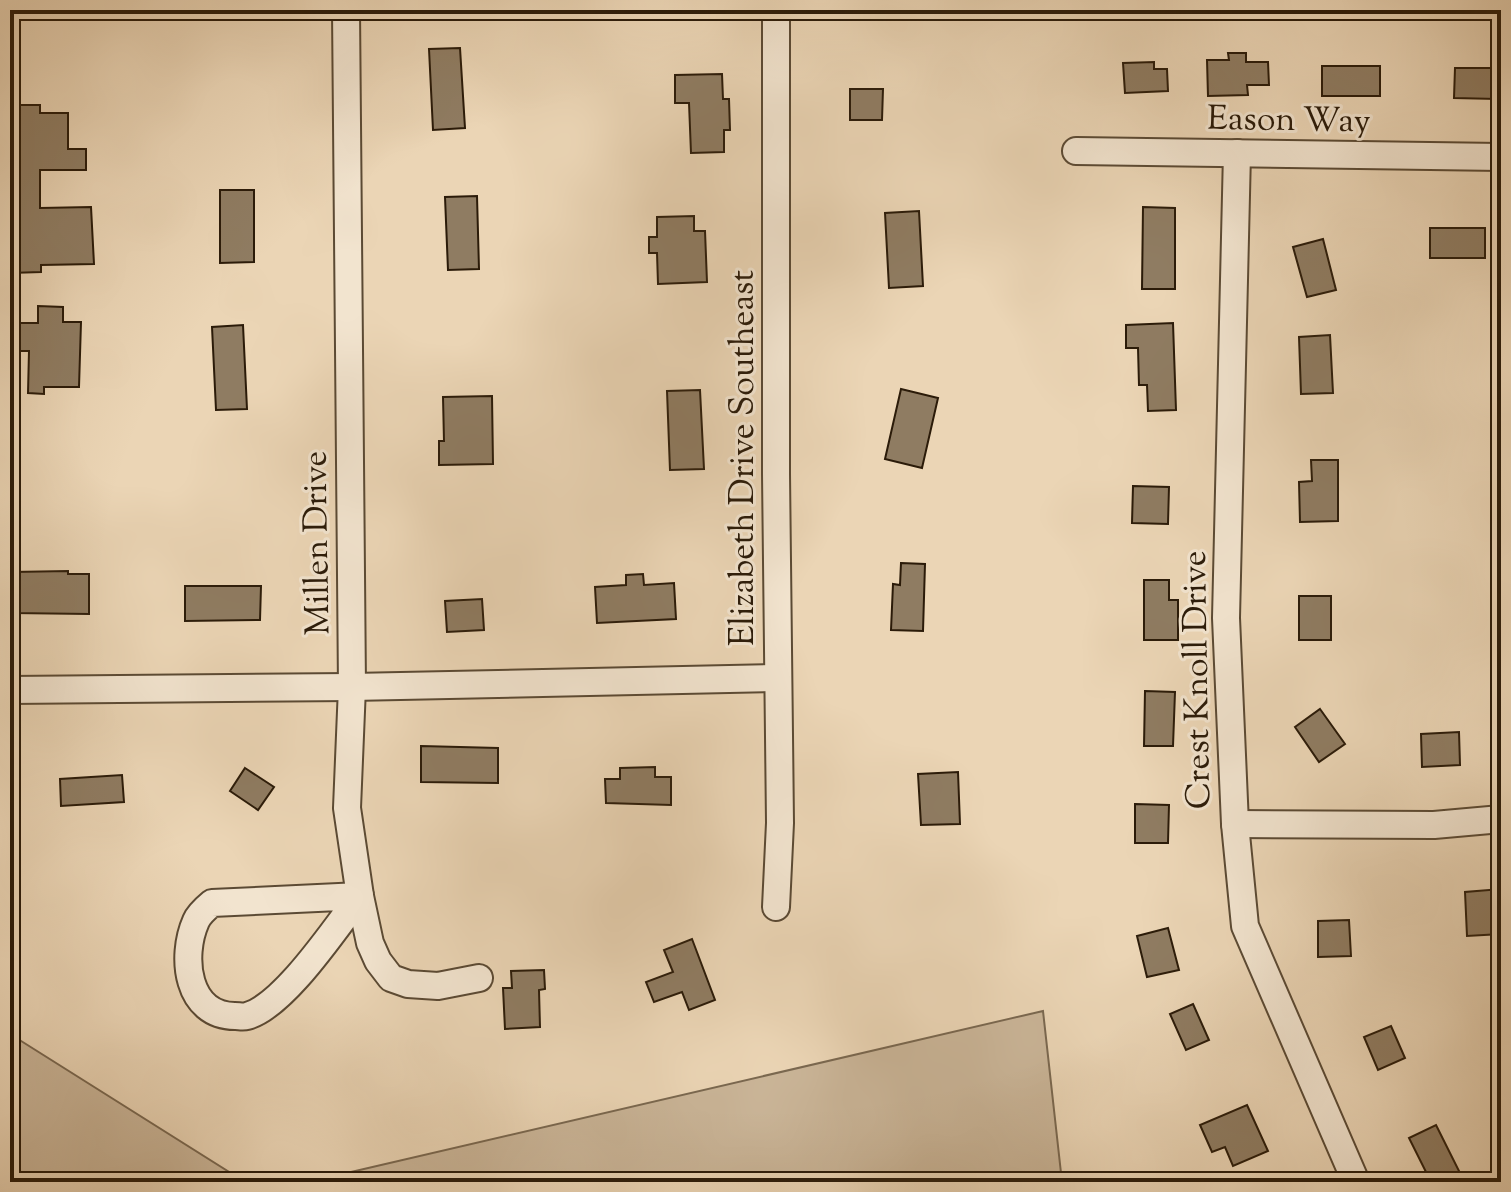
<svg xmlns="http://www.w3.org/2000/svg" width="1511" height="1192" viewBox="0 0 1511 1192" font-family="'Sorts Mill Goudy',serif">
<rect width="100%" height="100%" fill="#ebd5b5"/>
<filter id="stains"><feTurbulence type="fractalNoise" baseFrequency=".0025" numOctaves="4"/><feColorMatrix values="0 0 0 0 .2 0 0 0 0 .09 0 0 0 0 .02 0 0 0 .5 -.17"/></filter>
<radialGradient id="worn" r=".72"><stop offset=".6" stop-color="#630" stop-opacity="0"/><stop offset="1" stop-color="#630" stop-opacity=".3"/></radialGradient>
<g fill="#cab598" stroke="#7a6850" stroke-width="2">
<polygon points="1043,1011 1062,1182 308,1182"/>
<polygon points="10,1034 245,1182 10,1182"/>
</g>
<g fill="#8f7c62" stroke="#2b1b09" stroke-width="2">
<polygon points="460,48 465,128 433,130 429,49"/>
<polygon points="1228,53 1246,53 1246,62 1268,62 1269,85 1247,85 1248,95 1208,96 1207,60 1229,60"/>
<polygon points="1154,62 1154,69 1167,69 1168,91 1125,93 1123,63"/>
<rect x="1322" y="66" width="58" height="30"/>
<polygon points="1455,68 1498,68 1497,99 1454,98"/>
<polygon points="722,74 723,99 729,99 730,130 724,130 724,152 691,153 689,103 675,103 675,75"/>
<polygon points="850,89 883,89 882,120 850,120"/>
<polygon points="18,105 40,105 40,113 68,113 68,149 86,149 86,170 40,170 40,208 91,207 94,264 41,265 41,272 10,273 10,209 19,209 18,176 10,176 10,114 18,114"/>
<polygon points="220,190 254,190 254,262 220,263"/>
<polygon points="477,196 479,269 448,270 445,197"/>
<polygon points="1143,207 1175,208 1175,289 1142,289"/>
<polygon points="919,211 923,286 889,288 885,213"/>
<polygon points="694,216 694,231 705,231 707,282 658,284 657,253 649,253 649,237 657,237 657,217"/>
<rect x="1430" y="228" width="55" height="30"/>
<polygon points="1323,239 1336,290 1307,297 1293,247"/>
<polygon points="38,306 63,307 63,322 81,322 79,387 44,387 44,394 28,393 29,351 11,351 12,323 38,323"/>
<polygon points="1173,323 1176,410 1148,411 1147,385 1139,385 1138,348 1126,348 1126,325"/>
<polygon points="243,325 247,409 216,410 212,327"/>
<polygon points="1330,335 1333,393 1301,394 1299,337"/>
<polygon points="901,389 938,398 922,468 885,459"/>
<polygon points="700,390 704,469 670,470 667,391"/>
<polygon points="492,396 493,464 439,465 439,441 444,441 443,397"/>
<polygon points="1311,460 1338,460 1338,521 1300,522 1299,482 1312,481"/>
<polygon points="1133,486 1169,487 1168,524 1132,523"/>
<polygon points="901,563 925,564 923,631 891,630 893,584 900,585"/>
<polygon points="68,571 68,574 89,574 89,614 12,613 12,572"/>
<polygon points="643,574 644,585 674,583 676,619 597,623 595,587 626,585 626,575"/>
<polygon points="1144,580 1169,580 1169,600 1178,600 1178,640 1144,640"/>
<polygon points="185,586 261,586 260,620 185,621"/>
<rect x="1299" y="596" width="32" height="44"/>
<polygon points="482,599 484,630 447,632 445,601"/>
<polygon points="1145,691 1175,692 1173,746 1144,746"/>
<polygon points="1320,709 1345,744 1319,762 1295,727"/>
<polygon points="1459,732 1460,765 1422,767 1421,734"/>
<polygon points="421,746 498,748 498,783 421,782"/>
<polygon points="655,767 655,777 671,777 671,805 606,803 605,779 620,779 620,768"/>
<polygon points="245,768 274,787 258,810 230,791"/>
<polygon points="958,772 960,824 921,825 918,774"/>
<polygon points="122,775 124,802 61,806 60,779"/>
<polygon points="1135,804 1169,805 1168,843 1135,843"/>
<polygon points="1501,889 1501,934 1467,936 1465,892"/>
<polygon points="1349,920 1351,956 1318,957 1318,921"/>
<polygon points="1168,928 1179,970 1147,977 1137,936"/>
<polygon points="692,939 715,1000 689,1010 682,992 654,1002 646,982 673,972 664,950"/>
<polygon points="544,970 545,989 539,990 540,1027 505,1029 503,988 512,988 511,971"/>
<polygon points="1193,1004 1209,1040 1186,1050 1170,1014"/>
<polygon points="1391,1026 1405,1058 1378,1070 1364,1037"/>
<polygon points="1247,1105 1268,1151 1233,1166 1225,1147 1212,1152 1200,1125"/>
<polygon points="1436,1125 1461,1175 1446,1182 1431,1182 1409,1138"/>
</g>
<g fill="none" stroke-linecap="round" stroke-linejoin="round">
<g stroke="#5b4a34" stroke-width="30">
<g id="minor">
<polyline points="346,10 352,687 347,808 360,896 370,943 378,961 391,978 408,984 438,986 479,978"/>
<polyline points="776,10 776,474 780,823 776,907"/>
<polyline points="1076,151 1501,157"/>
<polyline points="1237,153 1226,618 1235,824 1245,926 1356,1182"/>
<polyline points="10,690 352,687 777,678"/>
<polyline points="1235,824 1434,825 1501,819"/>
<path d="M360,896c-24,31 -76,110 -113,120 -4,1 -8,0 -12,0 -48,0 -55,-59 -39,-95 3,-7 10,-13 16,-18z"/>
</g>
</g>
<use href="#minor" stroke="#f2e4cf" stroke-width="26"/>
</g>
<g text-anchor="middle" stroke-width="6" stroke-linejoin="round" paint-order="stroke">
<g font-size="34" fill="#2b1b09" stroke="#f2e4cf">
<text transform="translate(1289 118) rotate(1)" y="12">Eason Way</text>
<text transform="translate(741 458) rotate(-90)" y="12">Elizabeth Drive Southeast</text>
<text transform="translate(315 543) rotate(-91)" y="12">Millen Drive</text>
<text transform="translate(1195 680) rotate(-91)" y="12">Crest Knoll Drive</text>
</g>
</g>
<rect width="1511" height="1192" fill="none" stroke="#ebd5b5" stroke-width="40"/>
<rect x="12" y="12" width="1487" height="1168" fill="none" stroke="#2b1b09" stroke-width="4"/>
<rect x="20" y="20" width="1471" height="1152" fill="none" stroke="#2b1b09" stroke-width="2"/>
<rect width="100%" height="100%" filter="url(#stains)"/>
<rect width="100%" height="100%" fill="url(#worn)"/>
</svg>
